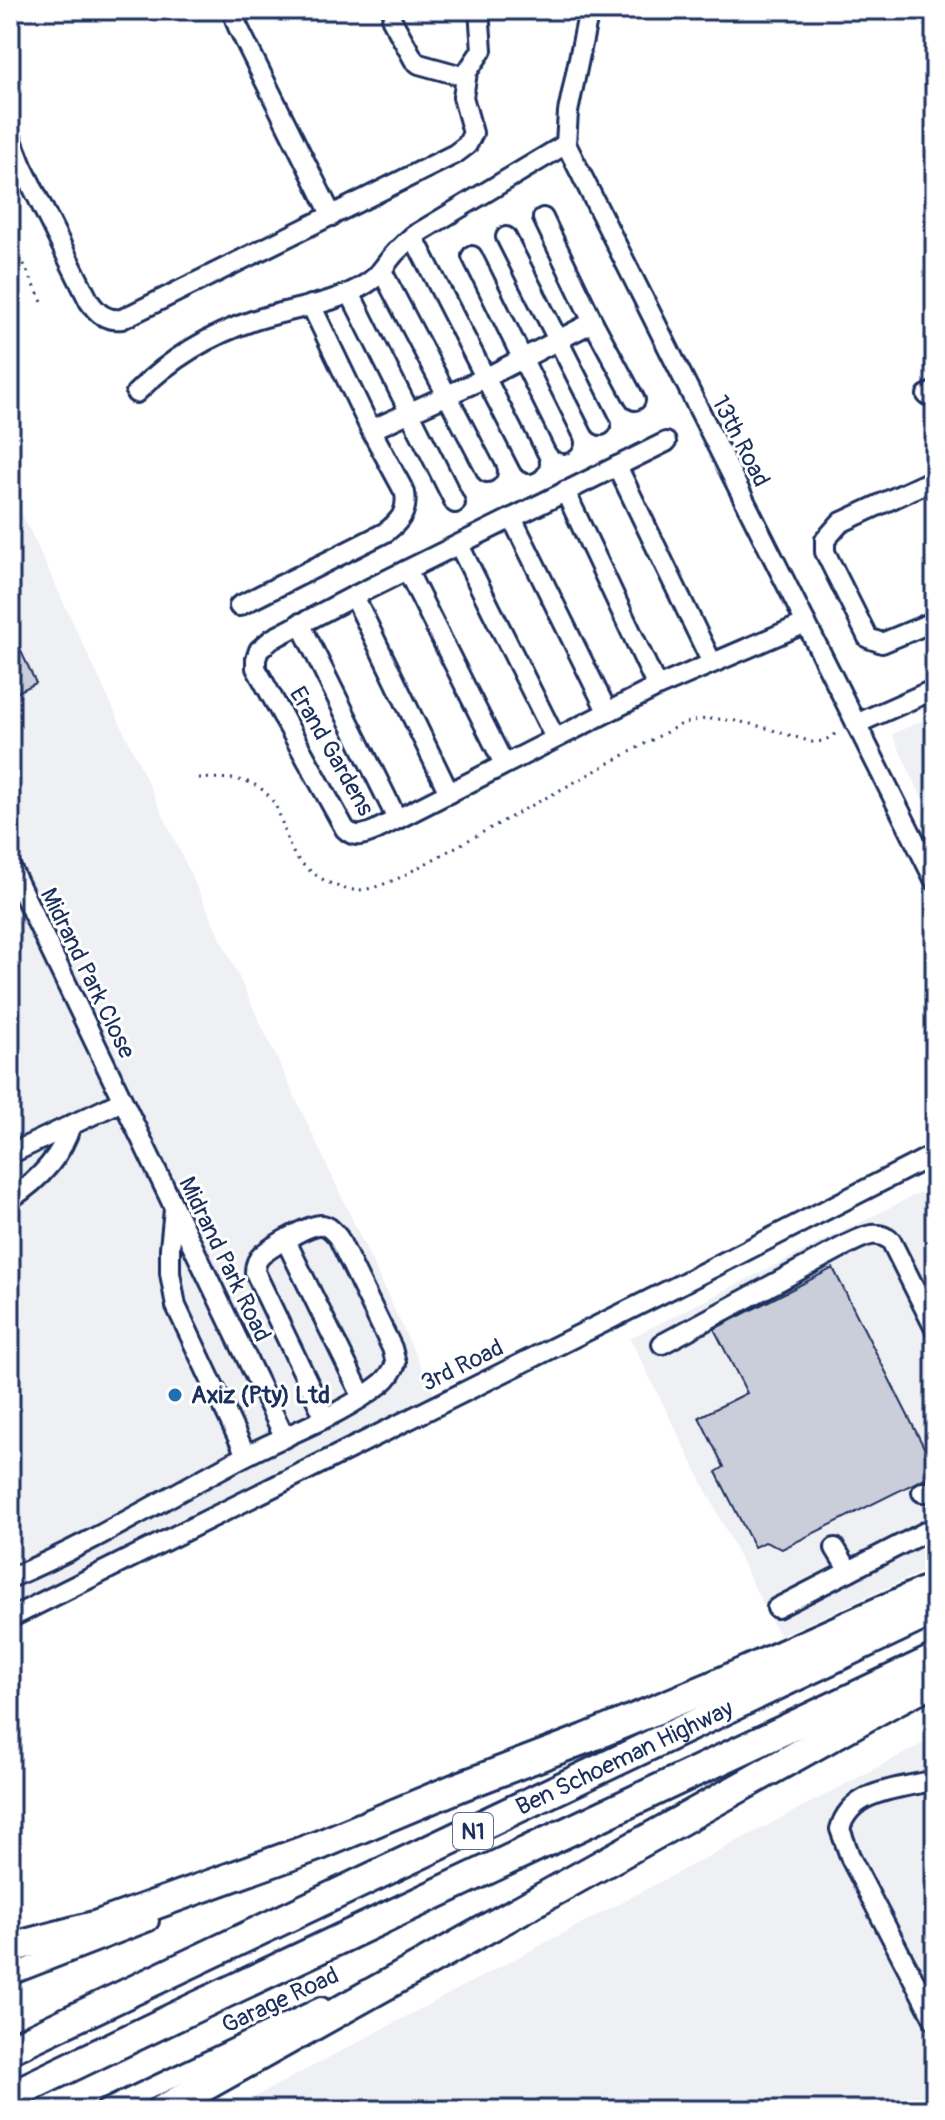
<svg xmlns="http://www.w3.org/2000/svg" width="945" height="2120" viewBox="0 0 945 2120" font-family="Pangolin,sans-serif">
<rect width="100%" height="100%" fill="#fff"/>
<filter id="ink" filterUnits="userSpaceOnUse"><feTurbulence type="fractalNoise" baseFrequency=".0125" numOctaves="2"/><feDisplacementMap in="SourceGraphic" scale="16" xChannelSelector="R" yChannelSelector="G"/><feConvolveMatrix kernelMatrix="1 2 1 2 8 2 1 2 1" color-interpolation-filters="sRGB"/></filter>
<g filter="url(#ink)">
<g fill="#eff0f4">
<polygon points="10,488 440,1407 10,1622"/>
<polygon points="935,715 935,826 892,734"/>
<polygon points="935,1185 935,1566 779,1636 630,1338"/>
<polygon points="935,1737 935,2110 230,2110 641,1892"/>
</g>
<g fill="#caceda" stroke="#1b2f5e" stroke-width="2">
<polygon points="10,628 36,683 10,696"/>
<polygon points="833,1268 935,1469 935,1473 782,1549 765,1542 754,1547 716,1472 724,1467 699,1417 747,1393 714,1329"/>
</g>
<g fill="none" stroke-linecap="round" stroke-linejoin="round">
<g stroke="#1b2f5e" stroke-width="24">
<g id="minor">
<polyline points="232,10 238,27 332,216"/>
<polyline points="589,10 568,112 566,144 935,881"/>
<polyline points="392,20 414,60 419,64 466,77"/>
<path d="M10,135l12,31 67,135c8,12 17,20 33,18l333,-165 12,-9 6,-12 -10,-36 4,-25 15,-22 -3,-40"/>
<polyline points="543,218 593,322 635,400"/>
<polyline points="413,236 529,463"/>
<polyline points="506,237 601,425"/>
<polyline points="472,256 564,443"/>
<polyline points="382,271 487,472"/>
<polyline points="350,293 455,503"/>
<path d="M136,393c34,-34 73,-58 119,-73 37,-12 78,-15 111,-36 14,-8 19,-20 29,-31 6,-6 12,-12 18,-17l153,-92"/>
<polyline points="927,395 935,391"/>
<polyline points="371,430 485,378 593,322"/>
<path d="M666,442l-312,154 -82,43 -13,11 -3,9v9l89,161c10,10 19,6 31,1l281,-143 149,-64"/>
<polyline points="617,466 712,663"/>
<polyline points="935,479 840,523 825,540 825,552 868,638 882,643 935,621"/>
<polyline points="565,491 657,687"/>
<polyline points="512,518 607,711"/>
<polyline points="459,545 555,738"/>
<polyline points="407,570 504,764"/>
<polyline points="354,596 449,793"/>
<path d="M239,606l147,-74c14,-11 22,-20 19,-39l-34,-63 -60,-125"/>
<polyline points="300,623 397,819"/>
<polyline points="856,724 935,689"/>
<polyline points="10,866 285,1438"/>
<polyline points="10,1154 122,1101"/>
<path d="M10,1199c28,-18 51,-41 61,-74"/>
<polyline points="174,1209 170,1248 170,1273 176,1306 246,1455"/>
<polyline points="286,1241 362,1396"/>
<path d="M662,1344l184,-99c16,-7 30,-17 45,-4l44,88"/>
<polyline points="922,1492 935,1492"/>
<polyline points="835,1548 849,1571"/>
<path d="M10,1578c81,-34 155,-80 233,-121 46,-24 98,-41 139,-74 7,-6 11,-12 14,-20l-4,-15 -54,-111c-4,-5 -9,-11 -16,-12 -11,-2 -49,21 -59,29 -6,5 -8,10 -8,18l70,146"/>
<polyline points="777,1608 935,1527"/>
<polyline points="10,1618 677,1286 935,1154"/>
<path d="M935,1780c-33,9 -84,8 -95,49l11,30 84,162"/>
<polyline points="10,1975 149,1921"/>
<polyline points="105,2110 321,2007"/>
</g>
</g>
<g stroke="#1b2f5e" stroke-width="34">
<g id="highway">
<polyline points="10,1948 98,1925 320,1845 459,1787 585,1739 708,1688 935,1587"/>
<path id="s1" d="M10,2049l925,-439"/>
<polyline points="10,2096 223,1994 935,1659"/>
<polyline points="162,2110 891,1703 935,1680"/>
</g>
</g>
<g stroke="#1b2f5e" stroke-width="3" stroke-dasharray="2 6" stroke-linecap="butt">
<polyline points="10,235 44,306"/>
<path d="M199,778c20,1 44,-2 61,10 24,17 20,43 34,66 11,17 42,37 63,36 15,0 29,-7 42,-12l273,-149c6,-3 12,-6 17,-7 36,-11 88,10 123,20l12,-1 16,-10"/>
</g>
<use href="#minor" stroke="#fff" stroke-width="18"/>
<use href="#highway" stroke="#fff" stroke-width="28"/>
</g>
</g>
<circle fill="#1f6fb2" stroke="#fff" stroke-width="3" cx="175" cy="1395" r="8"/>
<g text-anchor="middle" stroke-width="6" stroke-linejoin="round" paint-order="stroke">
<rect fill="#fff" stroke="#5f6d8e" stroke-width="2" x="453" y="1813" width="40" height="36" rx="6"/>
<g font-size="22" font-weight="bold" fill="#1b2f5e">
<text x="473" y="1839">N1</text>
</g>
<g font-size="24" fill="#1b2f5e" stroke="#fff">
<text transform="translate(741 441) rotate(63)" y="8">13th Road</text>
<text transform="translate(332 751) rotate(60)" y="8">Erand Gardens</text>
<text transform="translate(88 973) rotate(64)" y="8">Midrand Park Close</text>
<text transform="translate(225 1259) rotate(64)" y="8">Midrand Park Road</text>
<text transform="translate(462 1365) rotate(-26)" y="8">3rd Road</text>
<text dy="8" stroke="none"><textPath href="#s1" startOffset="680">Ben Schoeman Highway</textPath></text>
<text transform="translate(280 2000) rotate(-25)" y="8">Garage Road</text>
</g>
<g font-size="24" font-weight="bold" fill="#1b2f5e" stroke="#fff" text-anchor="start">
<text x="191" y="1403">Axiz (Pty) Ltd</text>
</g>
</g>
<rect width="945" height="2120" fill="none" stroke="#fff" stroke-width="40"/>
<rect x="20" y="20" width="905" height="2080" fill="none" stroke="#1b2f5e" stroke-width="3" filter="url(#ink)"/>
</svg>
